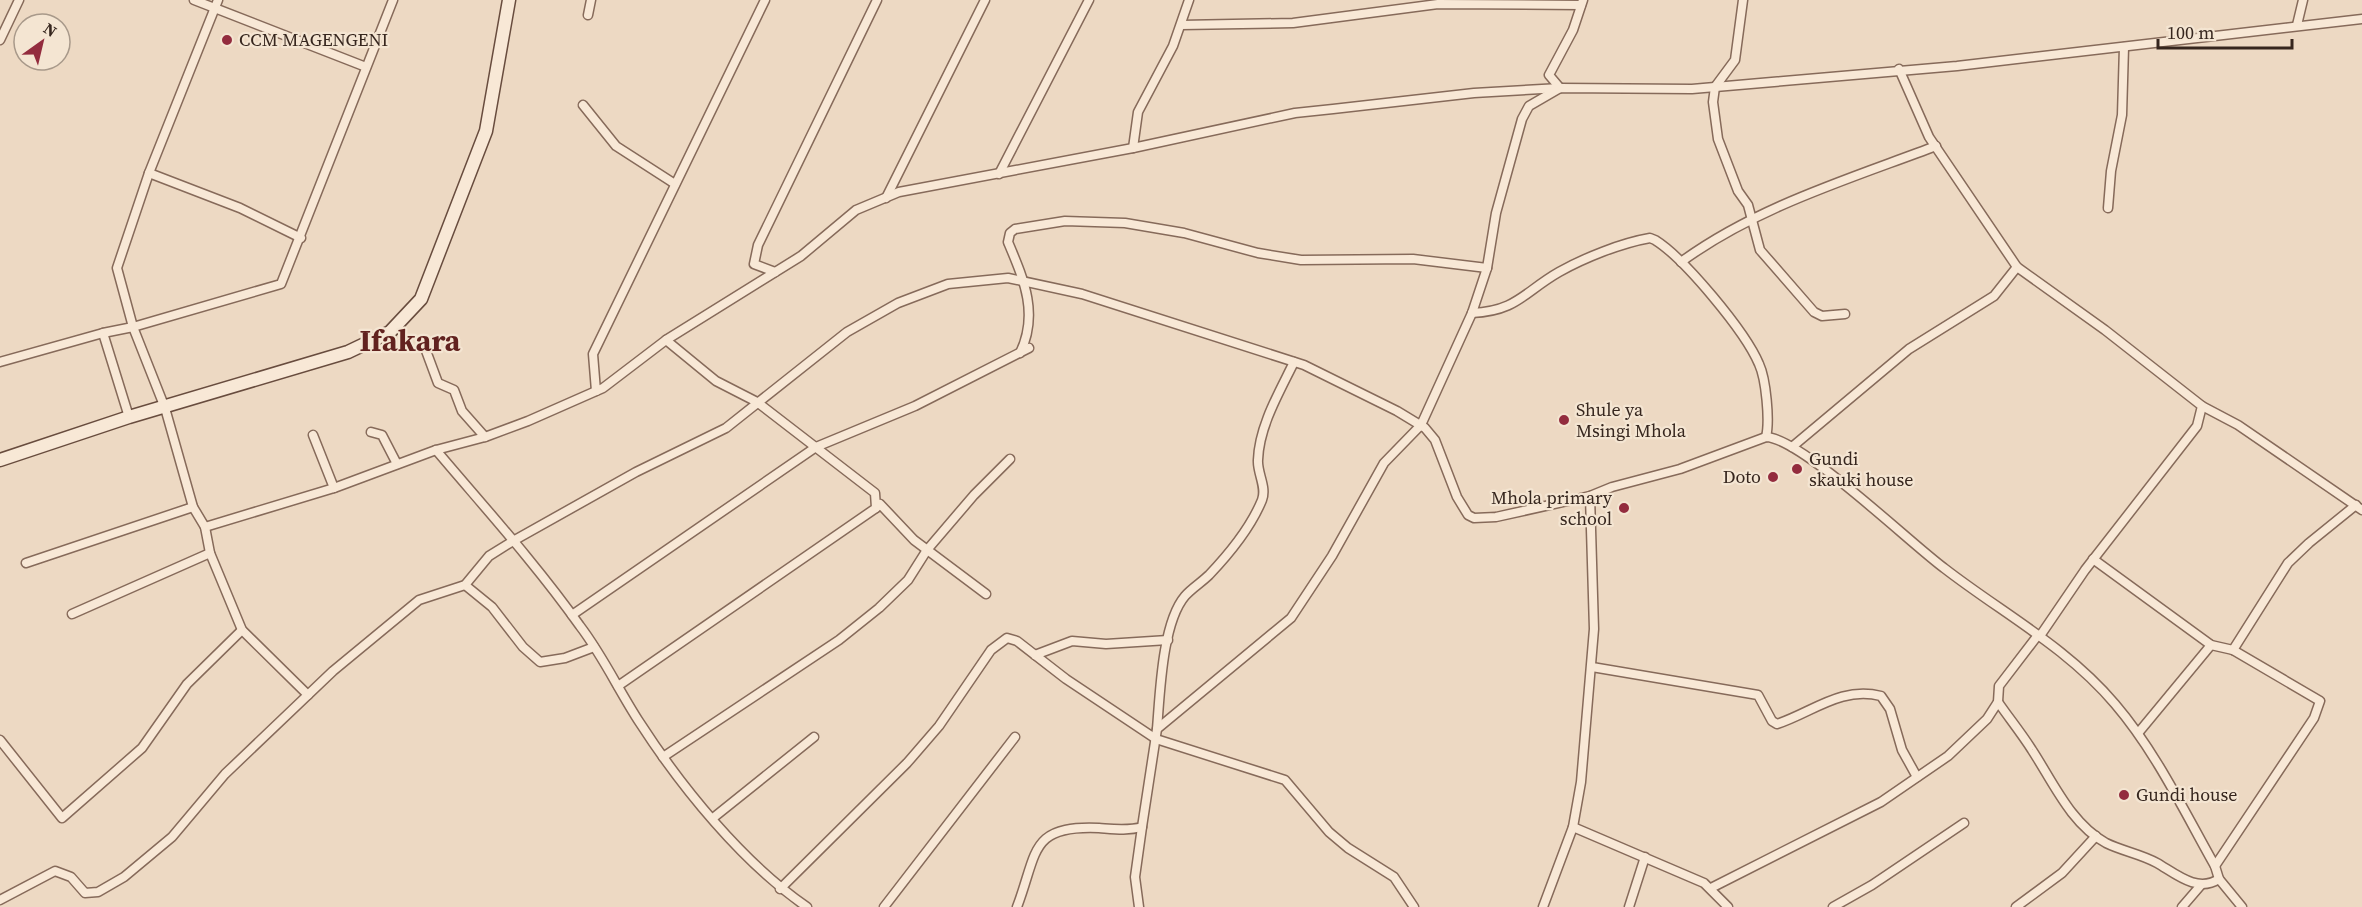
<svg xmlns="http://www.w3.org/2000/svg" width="2362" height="907" viewBox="0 0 2362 907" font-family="'Source Serif 4',serif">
<rect width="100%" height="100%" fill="#edd9c3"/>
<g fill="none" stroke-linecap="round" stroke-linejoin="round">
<g stroke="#866a5a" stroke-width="11">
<g id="minor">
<polyline points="194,0 366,67"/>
<polyline points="218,0 149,173 117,268 133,327 165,408 193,507 205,527 210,553 242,630 308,695"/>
<polyline points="1743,0 1735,60 1715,87 1713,102 1718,139 1738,191 1748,205 1760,250 1814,312 1822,316 1845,314"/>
<polyline points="588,15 591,0"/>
<polyline points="1181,25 1293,23 1438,4 1581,5"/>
<polyline points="2297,25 2303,0"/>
<polyline points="0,40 19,0"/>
<polyline points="1899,69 1929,137 2017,267 2105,330 2202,406 2197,426 2085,570 2040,636"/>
<polyline points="583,105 616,146 675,184"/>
<polyline points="1133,148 1138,112 1173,46 1189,0"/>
<polyline points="149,173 240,208 301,238"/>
<polyline points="999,174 1089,0"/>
<polyline points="886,198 985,0"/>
<polyline points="2108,208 2111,171 2122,115 2124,47"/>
<path d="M1681,262c75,-55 168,-83 255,-116"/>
<polyline points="775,272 754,264 758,245 877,0"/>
<path d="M1472,313c45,-2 52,-21 87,-41 25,-14 62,-29 91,-34l5,2c29,18 90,91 104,124 7,15 11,57 7,73"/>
<polyline points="103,333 129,417"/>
<polyline points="425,348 438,383 454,390 462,411 485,437"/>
<path d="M1020,353c19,-39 4,-73 -12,-111l2,-9 5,-4 50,-8 60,2 59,10 74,20 43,7 112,-1 74,9"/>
<polyline points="0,362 103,333 133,327 281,284 393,0"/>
<polyline points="596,391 593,354 765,0"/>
<polyline points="2202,406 2238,425 2362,510"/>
<polyline points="371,432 382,435 397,464"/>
<polyline points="313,435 334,488"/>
<polyline points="1792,447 1909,349 1994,296 2017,267"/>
<path d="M436,450c49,58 100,114 144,176 23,30 39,65 60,97 42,65 103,140 167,184"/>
<polyline points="876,508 880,504 914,540 986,594"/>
<polyline points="205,527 334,488 436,450 485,437 528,421 603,388 666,340 801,256 856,210 899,192 1133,148 1295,113 1333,109 1474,93 1560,88 1692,89 1957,66 2362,19"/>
<polyline points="2093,559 2211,645 2233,650 2320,701 2314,718 2215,866"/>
<polyline points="26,563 193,507"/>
<polyline points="465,585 492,607 523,647 540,662 565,658 594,647"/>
<polyline points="72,614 210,553"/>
<polyline points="572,615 816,447 915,406 1029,348"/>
<polyline points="2233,650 2288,563 2309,543 2356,505"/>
<polyline points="1035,655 1072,641 1106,644 1168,640"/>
<path d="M1592,667l166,28 14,26 5,3c36,-12 64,-38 104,-28l9,13 12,41 15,27"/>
<polyline points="618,686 876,508 875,493 757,402 716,381 666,340"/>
<path d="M1998,702c11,16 24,32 34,48 21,32 39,74 74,93 16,8 35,11 51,20 19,11 40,30 62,16"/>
<path d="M1157,729c3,-35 5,-106 28,-133 7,-8 17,-14 24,-21 20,-21 42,-48 53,-75 5,-13 -5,-27 -4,-40 1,-34 22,-69 36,-98"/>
<polyline points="2139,732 2211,645"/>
<polyline points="0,740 62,818 142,748 187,684 242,630"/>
<polyline points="663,757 839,640 879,608 908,580 927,550 974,495 1010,459"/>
<polyline points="713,818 814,737"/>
<polyline points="1573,827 1704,883 1728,907"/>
<polyline points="1711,888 1881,802 1948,756 1987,719 1998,702 1999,686 2038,635"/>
<polyline points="780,889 907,763 939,726 991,650 1007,638 1017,641 1066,679 1156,739 1285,780 1329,832 1348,848 1394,877 1414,907"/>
<path d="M0,900l55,-29 16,6 14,16 13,-1 26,-15 48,-40 53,-63 108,-103 86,-71 46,-15 24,-29 24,-15 123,-69 90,-44 121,-96 51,-29 50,-19 60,-6 74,16 222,71 93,46 28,17 10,12 22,57 11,18 6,3 22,-1 94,-21 22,-9 68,-18 86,-32c35,1 144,106 178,131 58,45 123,79 171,136 41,48 69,107 100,162l4,13 23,28"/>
<polyline points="884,907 1015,737"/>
<path d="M1017,907c21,-55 12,-82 82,-79 14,1 29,3 43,-1l15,-98 134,-111 41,-62 52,-93 37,-38 51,-112 15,-45 9,-55 26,-94 7,-13 31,-18 -11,-13 24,-45 10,-30"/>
<polyline points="1139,907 1135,877 1142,827"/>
<polyline points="1543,907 1573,827 1581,782 1594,629 1590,496"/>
<polyline points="1629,907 1645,857"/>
<polyline points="1833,907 1872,885 1964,823"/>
<polyline points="2016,907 2062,873 2096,836"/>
<polyline points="2182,907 2201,885"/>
</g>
</g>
<g stroke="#684c3e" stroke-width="15">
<polyline id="secondary" points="0,460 129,417 348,352 390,332 421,299 486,131 509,0"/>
</g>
<use href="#minor" stroke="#f8e8d6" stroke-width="8"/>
<use href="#secondary" stroke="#f8e8d6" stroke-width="12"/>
</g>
<g fill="#932c3e" stroke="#f4e5d2" stroke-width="2">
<circle cx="227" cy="40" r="6"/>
<circle cx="1564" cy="420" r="6"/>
<circle cx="1797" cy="469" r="6"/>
<circle cx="1773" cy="477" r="6"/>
<circle cx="1624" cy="508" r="6"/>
<circle cx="2124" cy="795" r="6"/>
</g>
<g text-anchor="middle" stroke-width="4.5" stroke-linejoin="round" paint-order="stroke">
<g font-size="18" fill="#36261e" stroke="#f4e5d2" text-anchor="start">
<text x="239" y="46">CCM MAGENGENI</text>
<text x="1576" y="416">Shule ya<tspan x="1576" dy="21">Msingi Mhola</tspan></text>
<text x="1809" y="465">Gundi<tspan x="1809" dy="21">skauki house</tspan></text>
<text x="1761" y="483" text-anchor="end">Doto</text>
<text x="1612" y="504" text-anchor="end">Mhola primary<tspan x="1612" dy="21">school</tspan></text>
<text x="2136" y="801">Gundi house</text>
</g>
<g font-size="30" font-weight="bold" fill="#62221f" stroke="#f4e5d2">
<text x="410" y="351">Ifakara</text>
</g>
</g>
<g transform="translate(42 42) rotate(34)"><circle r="28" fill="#f4e5d2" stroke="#a8998a" stroke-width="1.5"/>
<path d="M0-4.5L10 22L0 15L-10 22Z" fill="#932c3e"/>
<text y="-9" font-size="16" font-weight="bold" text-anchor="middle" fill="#36261e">N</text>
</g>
<path d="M2158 39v9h134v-9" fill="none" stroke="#36261e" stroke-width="3"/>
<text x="2167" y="39" font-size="18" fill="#36261e" stroke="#f4e5d2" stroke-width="4.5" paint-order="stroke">100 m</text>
</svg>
